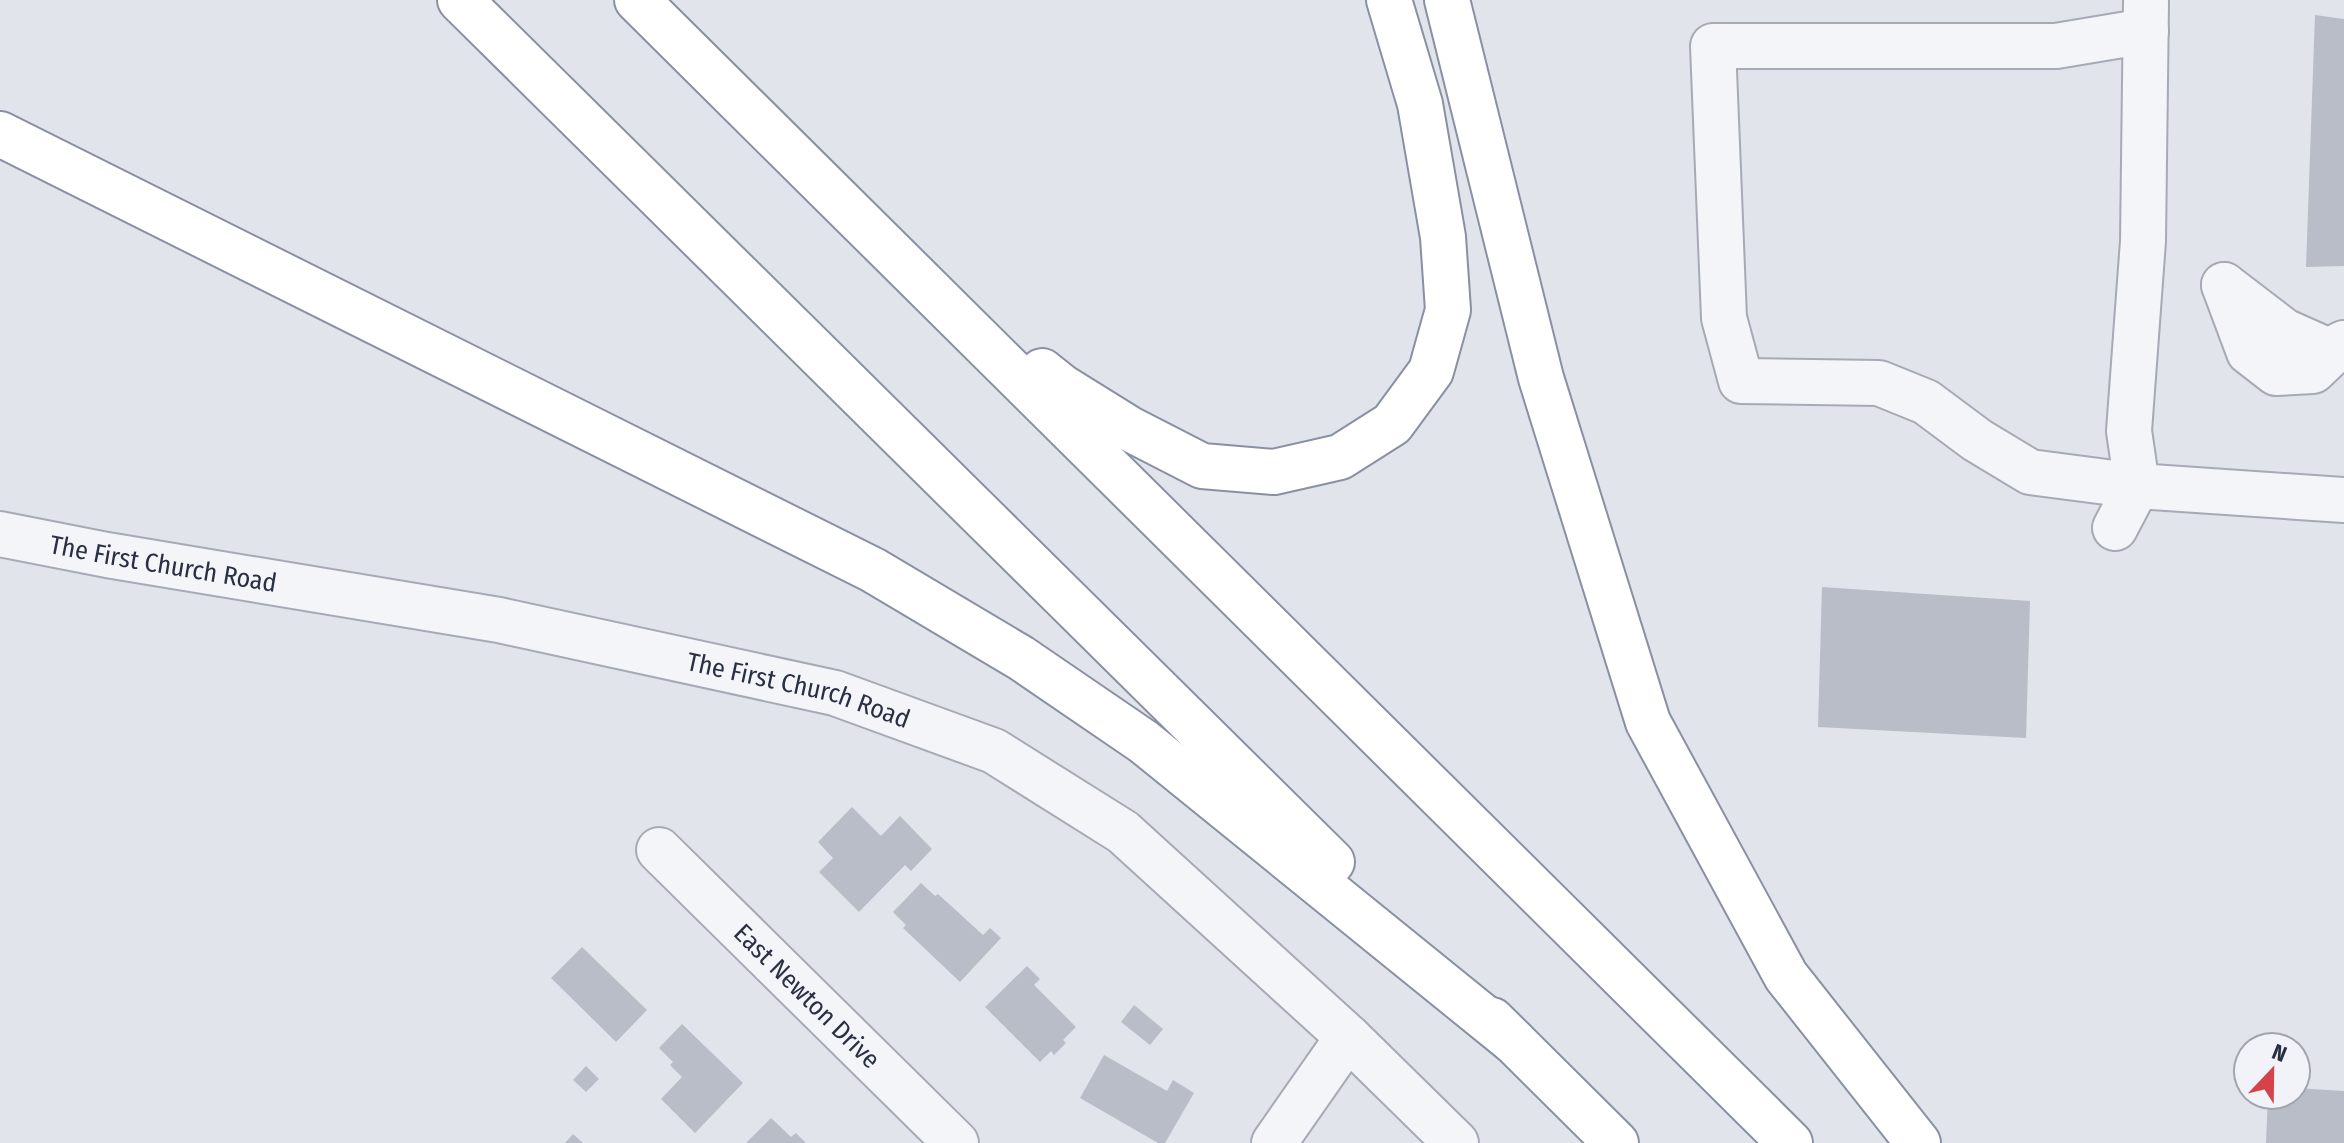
<svg xmlns="http://www.w3.org/2000/svg" width="2344" height="1143" viewBox="0 0 2344 1143" font-family="'Fira Sans Condensed',sans-serif">
<rect width="100%" height="100%" fill="#e1e4eb"/>
<g fill="#b8bdc8">
<polygon points="2315,15 2344,19 2344,266 2306,267"/>
<polygon points="1822,587 2030,601 2026,738 1818,727"/>
<polygon points="852,807 881,836 900,816 932,849 911,871 905,865 859,912 819,872 833,858 818,842"/>
<polygon points="921,883 935,896 938,894 983,935 990,928 1001,938 960,982 903,928 906,925 893,912"/>
<polygon points="582,947 647,1010 616,1042 551,978"/>
<polygon points="1027,966 1040,979 1034,985 1076,1027 1063,1040 1066,1043 1054,1055 1051,1051 1040,1062 985,1007"/>
<polygon points="1134,1005 1163,1029 1150,1045 1121,1022"/>
<polygon points="682,1024 743,1083 695,1133 661,1099 682,1077 670,1065 673,1062 659,1048"/>
<polygon points="1104,1055 1167,1091 1173,1080 1194,1093 1165,1143 1158,1143 1080,1098"/>
<polygon points="586,1066 599,1079 586,1092 573,1080"/>
<polygon points="2296,1088 2344,1091 2344,1143 2266,1143 2268,1095 2296,1095"/>
<polygon points="771,1118 791,1137 796,1133 806,1143 746,1143"/>
<polygon points="573,1134 583,1143 565,1143"/>
</g>
<g fill="none" stroke-linecap="round" stroke-linejoin="round">
<g stroke="#a6aab5" stroke-width="48">
<g id="minor">
<polyline points="2146,2 2143,241 2129,431 2137,486 2344,500"/>
<polyline points="2224,285 2249,352 2276,373 2313,371 2340,345"/>
<polyline points="2224,285 2284,331 2329,351 2344,343"/>
<polyline points="2115,528 2137,486 2030,472 1977,440 1926,402 1879,383 1741,381 1724,318 1713,46 2056,46 2146,31"/>
<path id="s1" d="M0,534l107,21 392,65 336,73 159,58 129,81 225,205 108,106"/>
<path id="s2" d="M659,850l297,293"/>
<polyline points="1274,1143 1348,1037"/>
</g>
</g>
<g stroke="#8890a2" stroke-width="48">
<g id="highway">
<polyline points="460,0 1332,862"/>
<polyline points="637,0 1790,1143"/>
<polyline points="1447,0 1541,378 1648,722 1786,976 1918,1143"/>
<polyline points="0,134 873,570 1021,658 1144,742 1513,1041"/>
<polyline points="1042,371 1062,387 1128,428 1202,466 1274,472 1340,457 1392,424 1431,371 1448,310 1443,237 1420,104 1389,0"/>
<polyline points="1492,1020 1616,1143"/>
</g>
</g>
<use href="#minor" stroke="#f4f5f9" stroke-width="44"/>
<use href="#highway" stroke="#fff" stroke-width="44"/>
</g>
<g text-anchor="middle" stroke-width="8" stroke-linejoin="round" paint-order="stroke">
<g font-size="26" fill="#293043" stroke="#f1f3f8">
<text dy="9" stroke="none"><textPath href="#s1" startOffset="166">The First Church Road</textPath></text>
<text dy="9" stroke="none"><textPath href="#s1" startOffset="814">The First Church Road</textPath></text>
<text dy="9" stroke="none"><textPath href="#s2" startOffset="208">East Newton Drive</textPath></text>
</g>
</g>
<g transform="translate(2272 1071) rotate(22)"><circle r="38" fill="#f1f3f8" stroke="#a1a5b0" stroke-width="2"/>
<path d="M0-6L14 30L0 20L-14 30Z" fill="#d4424a"/>
<text y="-12" font-size="22" font-weight="bold" text-anchor="middle" fill="#293043">N</text>
</g>
</svg>
